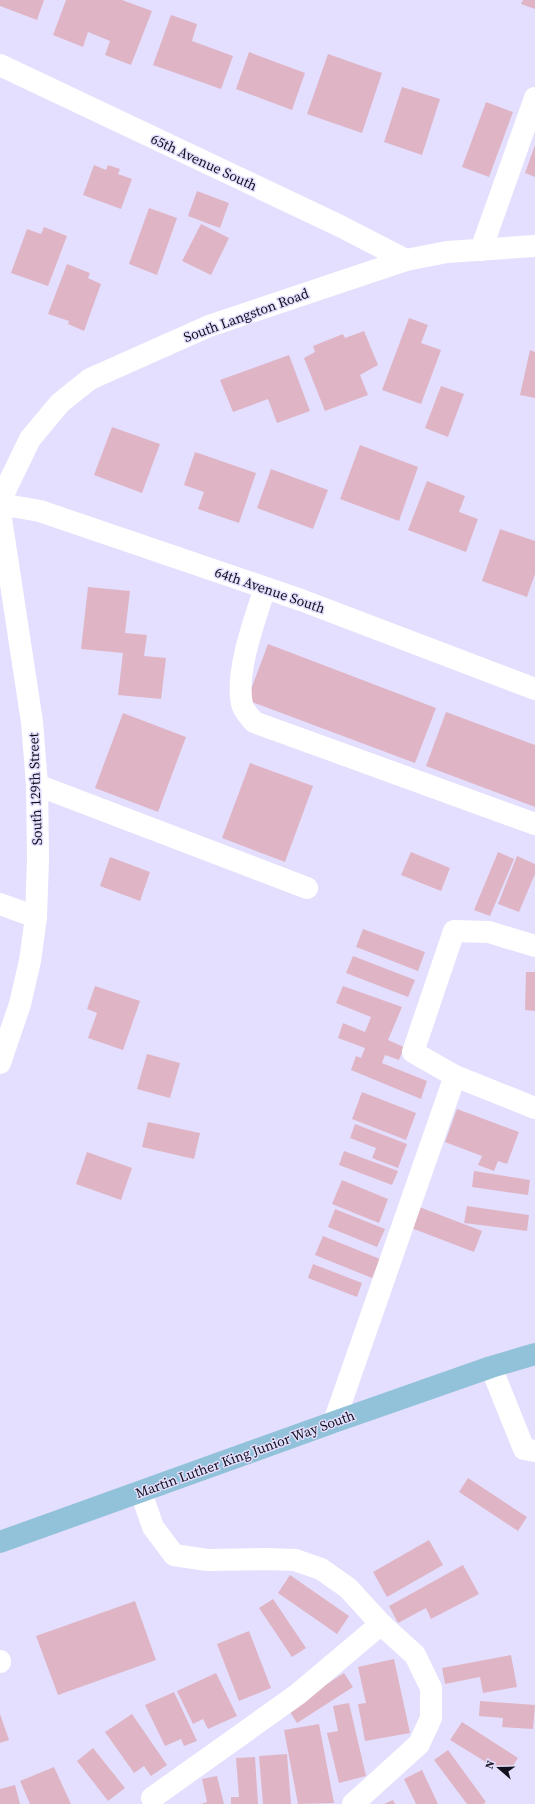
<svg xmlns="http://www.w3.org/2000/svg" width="535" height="1804" viewBox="0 0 535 1804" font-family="'Source Serif 4',serif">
<rect width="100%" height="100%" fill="#e4dffe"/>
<g fill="#dfb5c6">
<polygon points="0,0 44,0 37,20 0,6"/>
<polygon points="66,0 122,0 152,11 131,65 105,55 110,41 88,32 83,47 53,35"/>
<polygon points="523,0 535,0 535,9 521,4"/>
<polygon points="171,15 197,24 192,41 233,56 221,89 153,65"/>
<polygon points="249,52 305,73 292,110 236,89"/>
<polygon points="328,54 382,73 362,133 307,114"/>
<polygon points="402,87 440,99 422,155 384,142"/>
<polygon points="486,102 513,112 489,177 462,167"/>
<polygon points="535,145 535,177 525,173"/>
<polygon points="94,165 106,170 108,165 120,169 118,174 132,179 121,209 83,195"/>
<polygon points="197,191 229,203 220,228 188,216"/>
<polygon points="149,208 177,218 157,275 129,264"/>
<polygon points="201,224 229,238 211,275 182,261"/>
<polygon points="44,227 67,236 48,286 11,273 27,229 41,234"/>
<polygon points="67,264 90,273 88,278 101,284 84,331 68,324 69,321 48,314"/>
<polygon points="409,318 428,325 421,343 441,350 421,404 382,390"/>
<polygon points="364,331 378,365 360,375 368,395 325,411 304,358 315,352 313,346 343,334 345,338"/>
<polygon points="530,350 535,352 535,398 520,395"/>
<polygon points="289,355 310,411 277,423 268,399 233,412 220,380"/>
<polygon points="441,386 464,394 448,437 425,428"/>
<polygon points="112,427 160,444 142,493 94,475"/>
<polygon points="360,445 418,467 399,521 340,499"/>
<polygon points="195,452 256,473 239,523 198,509 204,492 184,485"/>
<polygon points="271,469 328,490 313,529 257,508"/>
<polygon points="427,481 465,496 459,512 478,519 466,552 408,530"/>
<polygon points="500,529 535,541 535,574 527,597 482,581"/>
<polygon points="88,587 130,591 125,633 147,635 144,656 166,658 161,699 118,695 123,653 81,649"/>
<polygon points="268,644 436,708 415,763 247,700"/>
<polygon points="446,712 535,745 535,807 426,766"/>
<polygon points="123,713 186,737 158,812 95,788"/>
<polygon points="250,763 313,786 285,862 222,838"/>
<polygon points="411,852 450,868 441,891 401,875"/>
<polygon points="498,852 514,859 490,916 474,910"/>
<polygon points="517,856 535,864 535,874 519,912 498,904"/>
<polygon points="110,857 150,872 140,901 100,886"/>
<polygon points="363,929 425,952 418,971 356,947"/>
<polygon points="353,956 415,980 408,997 346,973"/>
<polygon points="526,972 535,972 535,1011 525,1010"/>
<polygon points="95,986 140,1001 123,1050 88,1038 97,1013 87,1009"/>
<polygon points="343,986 402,1007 388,1040 404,1047 399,1060 385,1055 382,1063 427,1081 421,1099 351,1070 356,1056 361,1058 365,1048 338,1038 343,1023 365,1032 371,1017 336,1003"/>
<polygon points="147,1054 180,1063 170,1098 137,1089"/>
<polygon points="362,1092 416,1113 406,1140 352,1119"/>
<polygon points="457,1109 519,1132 507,1164 498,1161 494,1171 478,1165 482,1156 445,1142"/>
<polygon points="148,1122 200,1133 194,1159 142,1147"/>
<polygon points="355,1124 407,1144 398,1168 372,1158 376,1148 350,1138"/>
<polygon points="344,1151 398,1171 392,1185 339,1165"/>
<polygon points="87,1152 132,1168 121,1200 76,1184"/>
<polygon points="474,1171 530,1180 528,1195 472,1187"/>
<polygon points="342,1180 388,1199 379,1223 332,1204"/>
<polygon points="414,1205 482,1231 474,1252 406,1226"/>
<polygon points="467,1206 529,1215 527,1231 464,1223"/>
<polygon points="335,1209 385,1229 377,1247 328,1227"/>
<polygon points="323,1236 380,1259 372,1278 315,1255"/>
<polygon points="313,1264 362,1283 357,1297 308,1278"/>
<polygon points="468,1478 527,1517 518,1531 459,1492"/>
<polygon points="429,1540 443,1565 387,1597 373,1572"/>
<polygon points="463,1565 479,1594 431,1619 426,1608 398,1623 389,1606"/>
<polygon points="290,1575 349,1616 337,1634 278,1593"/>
<polygon points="273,1599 306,1648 292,1657 259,1608"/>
<polygon points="135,1601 156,1660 58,1695 36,1636"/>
<polygon points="249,1631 271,1688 239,1701 217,1644"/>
<polygon points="511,1655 517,1687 483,1693 480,1677 445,1684 442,1668"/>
<polygon points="394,1659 410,1733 365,1741 358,1704 366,1703 358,1667"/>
<polygon points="216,1673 237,1716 208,1729 203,1719 193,1724 177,1691"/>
<polygon points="344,1673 353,1687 297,1723 288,1709"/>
<polygon points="174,1692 197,1741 184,1746 181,1739 165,1746 145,1705"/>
<polygon points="480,1701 535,1705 533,1729 502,1727 503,1718 479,1716"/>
<polygon points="349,1703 366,1776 339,1783 327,1733 338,1731 333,1706"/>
<polygon points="0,1714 9,1740 0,1743"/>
<polygon points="132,1714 167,1765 151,1776 144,1766 134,1773 105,1732"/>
<polygon points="462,1722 518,1758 507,1775 450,1740"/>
<polygon points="319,1724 334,1803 298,1804 284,1730"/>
<polygon points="93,1748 125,1788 108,1801 77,1761"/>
<polygon points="448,1750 486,1802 483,1804 467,1804 434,1760"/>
<polygon points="287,1754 291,1804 263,1804 259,1756"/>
<polygon points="255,1757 258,1804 231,1804 231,1797 239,1797 236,1758"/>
<polygon points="54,1767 71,1804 30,1804 20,1781"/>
<polygon points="422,1770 438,1804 416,1804 404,1779"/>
<polygon points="217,1776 224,1804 201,1804 207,1802 202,1779"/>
<polygon points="15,1785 20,1804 0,1804 0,1789"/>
<polygon points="393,1800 395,1804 384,1804"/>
</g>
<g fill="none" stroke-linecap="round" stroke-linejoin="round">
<g stroke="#fff" stroke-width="22">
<polyline points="0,65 338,225 406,260"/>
<polyline points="481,250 535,98"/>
<polyline points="0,501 30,439 60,403 90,379 209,326 406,260 447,252 535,246"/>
<polyline points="0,504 40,511 301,600 535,689"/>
<polyline points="0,512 32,722 37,785 38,859 36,917 30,961 20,1004 0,1063"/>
<path d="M265,588c-10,31 -30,84 -23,116 1,6 8,13 12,18l281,102"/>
<polyline points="37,785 307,888"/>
<polyline points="0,904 36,917"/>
<polyline points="535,946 489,932 454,931 413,1052 455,1076 535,1108"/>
<polyline points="491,1367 524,1449 535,1451"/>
<polyline points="334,1422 455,1076"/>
<polyline points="141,1492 153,1527 174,1555 207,1560 267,1559 295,1560 321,1569 348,1588 381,1624 415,1655 431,1688 431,1718 419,1744 353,1804"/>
<polyline points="0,1661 0,1662"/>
<polyline points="152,1798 298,1694 381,1624"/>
</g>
<polyline stroke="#92c2d9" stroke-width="22" points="0,1542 334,1422 491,1367 535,1354"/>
</g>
<g text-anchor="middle" stroke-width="3" stroke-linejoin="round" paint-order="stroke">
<g font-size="14" fill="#13111e" stroke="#e4dffe">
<text transform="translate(204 162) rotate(25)" y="5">65th Avenue South</text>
<text transform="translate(246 315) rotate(-20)" y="5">South Langston Road</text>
<text transform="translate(270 590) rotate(19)" y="5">64th Avenue South</text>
<text transform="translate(35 789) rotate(-92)" y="5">South 129th Street</text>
<text transform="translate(245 1454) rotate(-20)" y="5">Martin Luther King Junior Way South</text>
</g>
</g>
<g transform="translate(499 1768) rotate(290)" stroke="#e4dffe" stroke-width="3" paint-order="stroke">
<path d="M0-3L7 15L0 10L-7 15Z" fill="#13111e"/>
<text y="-6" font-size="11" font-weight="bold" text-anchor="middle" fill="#13111e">N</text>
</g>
</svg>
